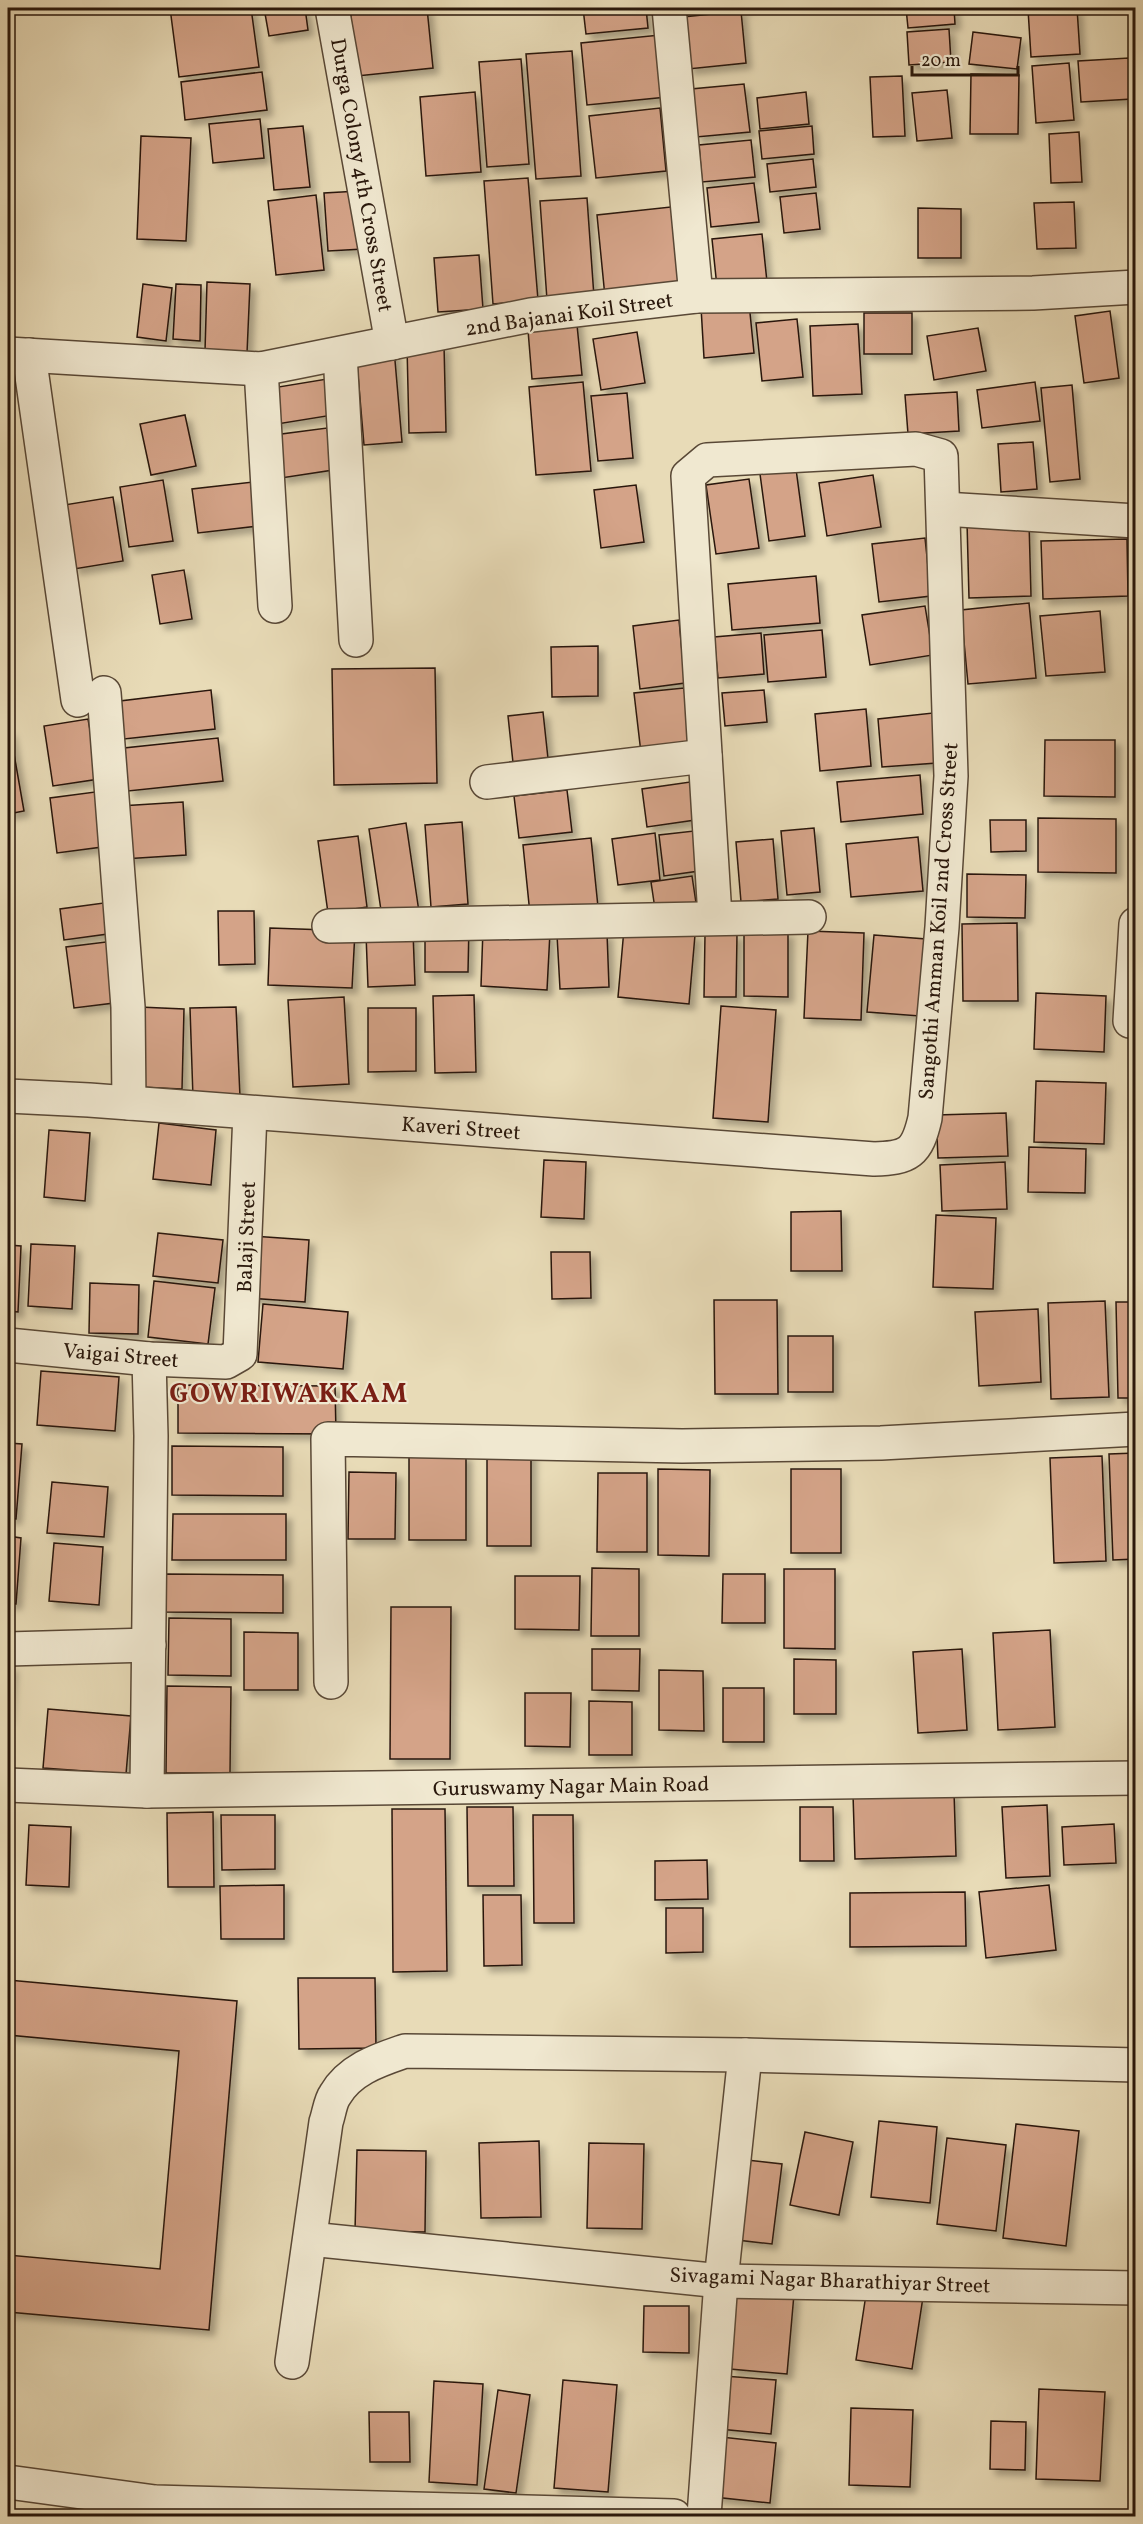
<svg xmlns="http://www.w3.org/2000/svg" width="1143" height="2524" viewBox="0 0 1143 2524" font-family="Vollkorn,serif">
<defs>
<filter id="shadow"><feDropShadow dx="5.5" dy="5.5" stdDeviation="3" flood-color="#0004"/></filter>
</defs>
<rect width="100%" height="100%" fill="#e8dbb7"/>
<filter id="stains"><feTurbulence type="fractalNoise" baseFrequency=".00333" numOctaves="4"/><feColorMatrix values="0 0 0 0 .2 0 0 0 0 .09 0 0 0 0 .02 0 0 0 .5 -.17"/></filter>
<radialGradient id="worn" r=".72"><stop offset=".6" stop-color="#630" stop-opacity="0"/><stop offset="1" stop-color="#630" stop-opacity=".3"/></radialGradient>
<g fill="#d4a388" stroke="#29170b" stroke-width="1.5" filter="url(#shadow)">
<polygon points="170,8 251,8 259,67 179,77"/>
<polygon points="264,8 305,8 308,30 269,36"/>
<polygon points="350,8 427,8 433,68 357,76"/>
<polygon points="583,8 646,8 648,28 586,34"/>
<polygon points="696,8 749,8 696,13"/>
<polygon points="906,8 954,8 955,24 908,28"/>
<polygon points="1077,8 1080,54 1031,57 1028,9"/>
<polygon points="741,11 746,63 688,69 683,17"/>
<polygon points="949,29 951,62 909,65 907,32"/>
<polygon points="973,32 1021,38 1017,69 969,64"/>
<polygon points="670,34 677,96 587,105 581,43"/>
<polygon points="572,51 581,176 536,179 526,54"/>
<polygon points="1129,58 1132,99 1081,102 1078,61"/>
<polygon points="521,59 529,164 487,167 479,62"/>
<polygon points="1069,63 1074,120 1036,123 1032,66"/>
<polygon points="262,72 267,110 185,120 181,82"/>
<polygon points="971,74 1019,75 1018,134 970,134"/>
<polygon points="902,76 905,136 873,137 870,77"/>
<polygon points="744,84 750,132 696,137 691,89"/>
<polygon points="947,90 952,138 917,141 912,93"/>
<polygon points="475,92 481,172 426,176 420,97"/>
<polygon points="806,92 809,124 760,129 757,98"/>
<polygon points="660,108 666,171 596,178 589,116"/>
<polygon points="260,119 264,158 213,163 209,124"/>
<polygon points="303,126 310,187 274,190 268,129"/>
<polygon points="812,126 814,154 762,159 759,131"/>
<polygon points="1079,132 1082,182 1051,183 1049,134"/>
<polygon points="141,136 191,138 186,241 137,239"/>
<polygon points="751,140 755,177 702,182 699,145"/>
<polygon points="813,159 816,187 770,192 767,164"/>
<polygon points="528,178 538,300 493,304 484,181"/>
<polygon points="754,183 759,222 711,227 707,188"/>
<polygon points="359,191 363,249 328,251 324,193"/>
<polygon points="816,193 820,229 784,233 780,197"/>
<polygon points="316,195 324,270 276,275 268,201"/>
<polygon points="587,198 594,297 547,300 540,201"/>
<polygon points="1074,202 1076,248 1037,249 1034,203"/>
<polygon points="680,206 689,289 605,297 597,215"/>
<polygon points="918,208 961,209 961,258 918,258"/>
<polygon points="762,234 767,282 717,287 712,239"/>
<polygon points="479,255 483,309 438,312 434,258"/>
<polygon points="207,282 250,284 247,353 205,351"/>
<polygon points="143,284 172,288 166,341 137,337"/>
<polygon points="176,284 201,285 200,341 173,339"/>
<polygon points="749,303 754,353 704,358 701,307"/>
<polygon points="1110,311 1119,378 1084,383 1075,316"/>
<rect x="864" y="313" width="48" height="41"/>
<polygon points="576,315 582,375 532,379 527,318"/>
<polygon points="797,319 803,377 762,381 756,323"/>
<polygon points="858,324 862,394 813,396 810,326"/>
<polygon points="978,328 986,371 934,380 927,336"/>
<polygon points="637,332 645,383 601,390 593,339"/>
<polygon points="444,345 446,432 409,433 407,346"/>
<polygon points="394,349 402,442 364,445 356,352"/>
<polygon points="327,379 333,415 271,425 266,389"/>
<polygon points="583,382 591,471 536,475 529,387"/>
<polygon points="1035,382 1040,421 982,428 977,390"/>
<polygon points="1072,385 1080,479 1050,482 1041,388"/>
<polygon points="957,392 959,431 908,434 905,395"/>
<polygon points="627,393 633,458 598,461 591,396"/>
<polygon points="185,415 196,466 151,475 140,424"/>
<polygon points="327,428 333,470 281,478 274,435"/>
<polygon points="1033,442 1037,489 1001,492 998,444"/>
<polygon points="796,469 805,536 769,541 760,474"/>
<polygon points="873,475 881,527 827,536 819,483"/>
<polygon points="749,479 759,548 716,554 706,485"/>
<polygon points="163,480 173,541 129,547 120,487"/>
<polygon points="253,482 258,526 198,533 192,489"/>
<polygon points="636,485 644,542 601,548 594,490"/>
<polygon points="113,497 123,561 74,569 64,505"/>
<polygon points="967,522 1029,522 1031,596 969,598"/>
<polygon points="925,538 931,596 879,602 872,544"/>
<polygon points="1127,539 1128,596 1043,599 1041,541"/>
<polygon points="184,570 192,619 160,624 152,575"/>
<polygon points="816,576 820,623 732,630 728,584"/>
<polygon points="1029,603 1036,678 968,684 961,610"/>
<polygon points="925,606 933,655 870,665 862,615"/>
<polygon points="1100,611 1105,672 1046,676 1040,616"/>
<polygon points="679,620 685,683 640,689 633,626"/>
<polygon points="822,630 826,677 768,682 764,635"/>
<polygon points="761,633 764,674 718,678 714,637"/>
<polygon points="598,646 598,696 552,697 551,647"/>
<polygon points="435,668 437,783 334,785 332,669"/>
<polygon points="684,688 691,748 641,753 634,693"/>
<polygon points="211,690 215,729 124,739 120,701"/>
<polygon points="764,690 767,722 725,726 722,693"/>
<polygon points="866,709 871,766 820,771 815,714"/>
<polygon points="543,712 549,768 514,772 508,716"/>
<polygon points="933,713 937,763 882,767 878,719"/>
<polygon points="88,719 99,779 53,786 44,726"/>
<polygon points="8,731 10,731 24,811 8,814"/>
<polygon points="218,738 223,781 128,791 124,748"/>
<polygon points="1045,740 1115,740 1115,797 1044,796"/>
<polygon points="920,775 923,814 841,822 837,782"/>
<polygon points="697,781 702,819 647,827 642,789"/>
<polygon points="567,790 572,832 519,838 514,796"/>
<polygon points="95,792 102,847 57,853 50,798"/>
<polygon points="183,802 186,855 123,859 120,806"/>
<polygon points="1038,818 1116,819 1116,873 1038,872"/>
<polygon points="990,820 1026,820 1026,851 991,852"/>
<polygon points="462,822 468,904 431,907 425,825"/>
<polygon points="406,823 419,912 382,917 369,829"/>
<polygon points="814,828 820,892 787,895 781,831"/>
<polygon points="694,831 699,871 664,876 659,835"/>
<polygon points="655,833 660,880 618,885 612,839"/>
<polygon points="358,836 367,907 328,913 318,841"/>
<polygon points="918,837 923,891 851,897 846,844"/>
<polygon points="591,838 598,907 530,914 523,845"/>
<polygon points="773,839 778,899 741,902 736,842"/>
<polygon points="967,874 1026,875 1025,918 967,917"/>
<polygon points="692,876 696,903 655,909 651,882"/>
<polygon points="111,902 115,933 64,940 60,909"/>
<polygon points="218,911 254,911 255,964 219,965"/>
<polygon points="425,923 469,924 468,972 425,972"/>
<polygon points="1017,923 1018,1001 963,1001 962,924"/>
<polygon points="270,928 355,931 352,988 268,985"/>
<polygon points="483,929 550,932 547,990 481,986"/>
<polygon points="624,929 695,935 689,1004 618,997"/>
<polygon points="808,931 864,933 861,1020 804,1018"/>
<polygon points="413,932 415,985 368,987 366,934"/>
<polygon points="744,932 788,932 788,997 744,996"/>
<polygon points="607,933 609,987 560,989 557,935"/>
<polygon points="737,934 736,997 704,997 705,935"/>
<polygon points="874,935 926,939 920,1016 867,1012"/>
<polygon points="114,941 122,1002 74,1008 66,947"/>
<polygon points="1036,993 1106,996 1104,1052 1034,1049"/>
<polygon points="474,995 476,1072 435,1073 433,996"/>
<polygon points="344,997 349,1084 293,1087 288,1000"/>
<polygon points="721,1006 776,1010 768,1122 713,1118"/>
<polygon points="139,1007 184,1009 182,1089 137,1087"/>
<polygon points="236,1007 240,1097 193,1098 190,1008"/>
<polygon points="368,1008 416,1008 416,1071 368,1072"/>
<polygon points="1036,1081 1106,1083 1104,1144 1034,1142"/>
<polygon points="1006,1113 1008,1156 938,1158 936,1115"/>
<polygon points="159,1123 216,1130 211,1185 153,1179"/>
<polygon points="49,1130 90,1133 85,1201 44,1197"/>
<polygon points="1029,1147 1086,1149 1085,1193 1028,1192"/>
<polygon points="544,1160 586,1162 584,1219 541,1217"/>
<polygon points="1005,1162 1007,1209 942,1211 940,1165"/>
<polygon points="841,1211 842,1271 791,1271 791,1212"/>
<polygon points="936,1215 996,1218 993,1289 933,1287"/>
<polygon points="158,1233 223,1240 218,1283 153,1276"/>
<polygon points="252,1236 309,1240 305,1302 248,1298"/>
<polygon points="31,1244 75,1246 72,1309 28,1306"/>
<polygon points="8,1245 21,1246 18,1312 8,1311"/>
<polygon points="551,1252 590,1252 591,1298 552,1299"/>
<polygon points="154,1281 215,1288 208,1344 148,1337"/>
<polygon points="90,1283 139,1285 138,1334 89,1333"/>
<polygon points="714,1300 777,1300 778,1394 715,1394"/>
<polygon points="1105,1301 1109,1397 1051,1399 1048,1303"/>
<polygon points="1116,1302 1136,1302 1136,1398 1118,1398"/>
<polygon points="263,1304 348,1312 343,1369 258,1362"/>
<polygon points="1038,1309 1041,1382 979,1386 975,1312"/>
<rect x="788" y="1336" width="45" height="56"/>
<polygon points="41,1371 119,1377 115,1431 37,1425"/>
<polygon points="178,1385 335,1386 336,1434 178,1433"/>
<polygon points="8,1443 22,1444 16,1519 8,1518"/>
<rect x="487" y="1444" width="44" height="102"/>
<polygon points="172,1446 283,1447 283,1496 172,1495"/>
<polygon points="1136,1453 1136,1559 1113,1560 1109,1454"/>
<rect x="409" y="1455" width="57" height="85"/>
<polygon points="1102,1456 1106,1561 1054,1563 1050,1458"/>
<polygon points="658,1469 710,1470 709,1556 658,1555"/>
<rect x="791" y="1469" width="50" height="84"/>
<polygon points="349,1472 396,1473 395,1539 348,1539"/>
<polygon points="598,1473 647,1473 647,1552 597,1552"/>
<polygon points="52,1482 108,1487 104,1537 47,1533"/>
<polygon points="173,1514 286,1514 286,1560 172,1560"/>
<polygon points="8,1536 21,1538 16,1604 8,1603"/>
<polygon points="54,1543 103,1547 99,1605 49,1601"/>
<polygon points="592,1568 639,1569 639,1636 591,1636"/>
<polygon points="784,1569 835,1569 835,1649 784,1648"/>
<polygon points="166,1574 283,1575 283,1613 165,1612"/>
<polygon points="723,1574 765,1574 765,1623 722,1623"/>
<polygon points="515,1576 580,1576 579,1630 515,1629"/>
<polygon points="391,1607 451,1607 450,1759 390,1759"/>
<polygon points="169,1618 231,1619 231,1676 168,1675"/>
<polygon points="1050,1630 1055,1727 998,1730 993,1633"/>
<polygon points="244,1632 298,1633 298,1690 244,1690"/>
<polygon points="592,1649 640,1649 639,1691 592,1690"/>
<polygon points="962,1649 967,1730 918,1733 913,1652"/>
<polygon points="794,1659 836,1660 836,1714 794,1714"/>
<polygon points="8,1666 12,1666 8,1719"/>
<polygon points="659,1670 703,1671 704,1731 659,1730"/>
<polygon points="167,1686 231,1687 230,1773 166,1773"/>
<rect x="723" y="1688" width="41" height="54"/>
<polygon points="525,1693 571,1693 570,1747 525,1746"/>
<polygon points="589,1701 632,1702 632,1755 589,1755"/>
<polygon points="48,1709 131,1716 126,1774 43,1768"/>
<polygon points="954,1792 956,1856 855,1859 853,1794"/>
<polygon points="1047,1805 1050,1876 1006,1878 1002,1807"/>
<polygon points="467,1807 513,1807 514,1886 468,1886"/>
<polygon points="800,1807 833,1807 834,1861 800,1861"/>
<polygon points="392,1809 445,1809 447,1971 393,1972"/>
<polygon points="213,1812 214,1887 168,1887 167,1813"/>
<polygon points="221,1815 275,1815 275,1869 222,1870"/>
<polygon points="533,1815 573,1815 574,1923 534,1923"/>
<polygon points="1114,1824 1116,1863 1064,1865 1062,1827"/>
<polygon points="29,1825 71,1827 69,1887 26,1885"/>
<polygon points="707,1860 708,1899 655,1900 655,1861"/>
<polygon points="284,1885 284,1939 221,1939 220,1886"/>
<polygon points="1049,1885 1056,1950 986,1958 979,1892"/>
<polygon points="965,1892 966,1946 850,1947 850,1893"/>
<polygon points="483,1895 521,1895 522,1965 484,1966"/>
<polygon points="666,1908 703,1908 703,1952 666,1953"/>
<polygon points="298,1978 375,1978 376,2048 299,2049"/>
<polygon points="8,1980 237,2001 209,2330 8,2312 8,2255 160,2269 179,2051 8,2035"/>
<polygon points="879,2121 937,2127 930,2203 871,2197"/>
<polygon points="1016,2124 1079,2131 1066,2246 1003,2238"/>
<polygon points="805,2132 853,2142 839,2215 790,2205"/>
<polygon points="947,2138 1006,2145 996,2231 937,2224"/>
<polygon points="539,2141 541,2217 481,2218 479,2143"/>
<polygon points="589,2143 644,2144 642,2229 587,2228"/>
<polygon points="357,2150 426,2151 425,2232 355,2231"/>
<polygon points="747,2160 782,2164 772,2244 737,2240"/>
<polygon points="867,2288 923,2297 912,2369 856,2360"/>
<polygon points="737,2289 794,2294 787,2374 730,2369"/>
<polygon points="644,2306 689,2306 689,2353 643,2352"/>
<polygon points="724,2376 776,2380 771,2434 719,2429"/>
<polygon points="563,2380 617,2385 608,2492 554,2488"/>
<polygon points="434,2381 483,2384 477,2485 429,2482"/>
<polygon points="1039,2389 1105,2392 1100,2481 1036,2479"/>
<polygon points="498,2390 530,2395 516,2493 484,2489"/>
<polygon points="851,2408 913,2410 910,2487 849,2485"/>
<polygon points="369,2412 409,2412 410,2462 370,2462"/>
<polygon points="991,2421 1026,2422 1025,2470 990,2469"/>
<polygon points="721,2437 776,2443 770,2503 714,2497"/>
</g>
<g fill="none" stroke-linecap="round" stroke-linejoin="round">
<g stroke="#594836" stroke-width="36">
<g id="minor">
<polyline points="332,8 392,343"/>
<polyline points="669,8 696,296"/>
<polyline points="8,354 261,369 531,315 696,296 1033,293 1136,287"/>
<polyline points="340,354 356,640"/>
<polyline points="29,355 78,700"/>
<polyline points="261,369 275,606"/>
<polyline points="944,509 1136,521"/>
<polyline points="104,693 128,1007 129,1103"/>
<polyline points="487,782 705,756"/>
<polyline points="329,926 809,917"/>
<polyline points="1130,1021 1136,924"/>
<path d="M8,1096l81,4 785,59c35,-1 43,-6 51,-41l17,-191 9,-151 -10,-320 -25,-7 -209,11 -19,16 27,441"/>
<polyline points="8,1345 149,1359 226,1362 240,1354 250,1113"/>
<polyline points="8,1649 149,1645"/>
<polyline points="331,1682 328,1439 682,1446 881,1443 1136,1429"/>
<polyline points="8,1785 147,1791 1136,1778"/>
<polyline points="147,1791 151,1436 149,1359"/>
<polyline points="310,2239 721,2281 1136,2288"/>
<path d="M292,2362l34,-240c3,-8 4,-20 9,-27 15,-26 44,-35 70,-44l340,4 391,10"/>
<polyline points="8,2482 155,2502 674,2516"/>
<polyline points="704,2516 721,2281 745,2055"/>
</g>
</g>
<use href="#minor" stroke="#f0e8d0" stroke-width="33"/>
</g>
<g text-anchor="middle" stroke-width="4.5" stroke-linejoin="round" paint-order="stroke">
<g font-size="21" fill="#29170b" stroke="#f0e8d0">
<text transform="translate(362 175) rotate(80)" y="7">Durga Colony 4th Cross Street</text>
<text transform="translate(569 314) rotate(-8)" y="7">2nd Bajanai Koil Street</text>
<text transform="translate(938 921) rotate(-86)" y="7">Sangothi Amman Koil 2nd Cross Street</text>
<text transform="translate(461 1128) rotate(4)" y="7">Kaveri Street</text>
<text transform="translate(246 1237) rotate(-88)" y="7">Balaji Street</text>
<text transform="translate(121 1355) rotate(5)" y="7">Vaigai Street</text>
<text transform="translate(571 1786) rotate(-1)" y="7">Guruswamy Nagar Main Road</text>
<text transform="translate(830 2280) rotate(2)" y="7">Sivagami Nagar Bharathiyar Street</text>
</g>
<g font-size="27" font-weight="bold" letter-spacing="1.5" fill="#7a1f14" stroke="#f0e8d0">
<text x="289" y="1402">GOWRIWAKKAM</text>
</g>
</g>
<rect width="1143" height="2524" fill="none" stroke="#e8dbb7" stroke-width="30"/>
<rect x="9" y="9" width="1125" height="2506" fill="none" stroke="#29170b" stroke-width="3"/>
<rect x="15" y="15" width="1113" height="2494" fill="none" stroke="#29170b" stroke-width="1.5"/>
<path d="M912 66v9h106v-9" fill="none" stroke="#29170b" stroke-width="3"/>
<text x="921" y="66" font-size="18" fill="#29170b" stroke="#f0e8d0" stroke-width="4.5" paint-order="stroke">20 m</text>
<rect width="100%" height="100%" filter="url(#stains)"/>
<rect width="100%" height="100%" fill="url(#worn)"/>
</svg>
